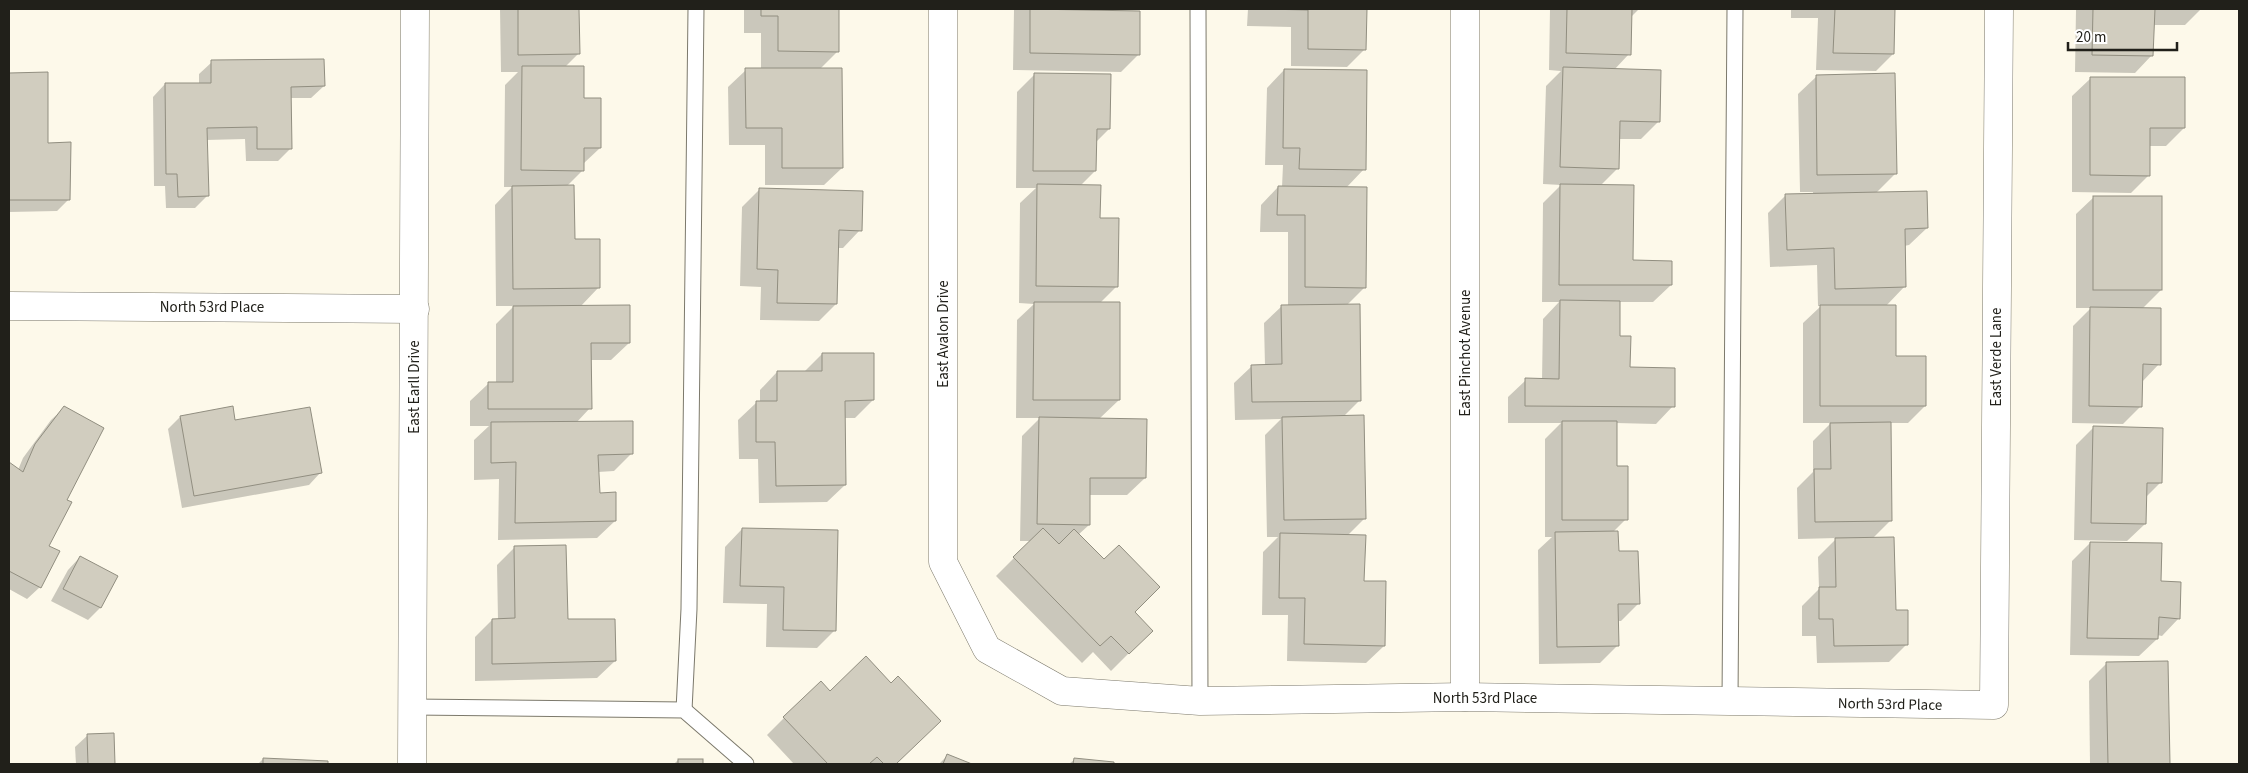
<svg xmlns="http://www.w3.org/2000/svg" width="2248" height="773" viewBox="0 0 2248 773" font-family="'Source Sans 3',sans-serif">
<rect width="100%" height="100%" fill="#fdf9ea"/>
<g fill="#0003">
<polygon points="500,9 578,9 579,53 565,67 583,99 600,148 583,164 583,170 567,186 574,241 599,287 580,307 629,343 611,360 590,360 590,408 576,423 632,453 614,471 598,472 598,494 615,521 597,538 498,540 499,479 474,480 474,440 489,426 470,426 470,401 488,384 496,383 496,324 514,306 496,306 495,205 512,187 504,187 505,85 518,72 501,72"/>
<polygon points="744,9 838,9 837,52 820,69 842,168 824,185 765,185 765,145 729,145 728,87 746,70 761,70 761,33 744,33"/>
<polygon points="1014,9 1095,9 1095,12 1139,54 1121,72 1013,70"/>
<polygon points="1248,9 1366,9 1365,49 1347,67 1291,66 1291,27 1247,26"/>
<polygon points="1550,9 1639,9 1631,17 1629,54 1614,70 1658,122 1641,139 1619,139 1618,168 1600,186 1632,261 1671,285 1653,302 1619,302 1619,337 1629,368 1673,406 1656,424 1616,423 1616,467 1626,519 1613,532 1617,552 1638,604 1621,621 1617,621 1617,646 1600,663 1539,664 1538,550 1552,537 1545,537 1545,439 1561,423 1508,423 1508,397 1526,380 1542,380 1543,319 1559,302 1542,302 1543,203 1561,185 1543,184 1546,86 1561,71 1549,70"/>
<polygon points="1791,9 1894,9 1893,54 1876,71 1816,70 1818,18 1791,18"/>
<polygon points="2076,9 2201,9 2185,25 2153,25 2152,55 2135,73 2075,72"/>
<polygon points="212,62 324,86 311,98 290,98 291,148 278,161 246,161 245,139 206,140 207,196 195,208 166,208 165,186 154,186 153,97 165,84 199,84 199,74"/>
<polygon points="1284,70 1364,169 1346,188 1365,287 1347,305 1360,400 1343,417 1365,518 1347,536 1384,646 1366,663 1287,661 1288,615 1262,615 1263,552 1278,537 1267,537 1265,435 1281,419 1235,420 1234,383 1252,366 1265,366 1264,323 1282,306 1288,306 1288,232 1260,232 1261,205 1278,187 1282,187 1283,165 1265,165 1267,88"/>
<polygon points="9,74 47,74 47,144 69,199 57,211 9,212"/>
<polygon points="1034,75 1109,129 1096,142 1095,171 1080,186 1099,219 1117,286 1100,303 1119,400 1099,419 1145,478 1127,495 1089,495 1089,525 1078,535 1133,612 1151,631 1111,671 1093,652 1082,663 996,576 1031,541 1020,541 1022,436 1040,418 1016,418 1017,320 1034,304 1019,303 1020,203 1036,188 1016,188 1017,92"/>
<polygon points="1816,77 1896,173 1876,193 1927,228 1909,245 1904,246 1905,286 1886,306 1894,357 1925,406 1908,423 1890,423 1891,520 1872,539 1894,612 1907,644 1889,662 1817,663 1816,636 1802,636 1802,606 1819,589 1818,557 1837,538 1798,539 1797,488 1813,472 1813,441 1831,423 1803,423 1803,323 1821,306 1818,306 1817,265 1770,267 1768,213 1786,195 1813,195 1813,192 1800,192 1798,94"/>
<polygon points="2090,79 2184,128 2166,146 2149,146 2149,175 2131,193 2072,192 2072,96"/>
<polygon points="760,189 860,230 843,248 838,248 836,304 819,321 760,320 761,287 740,286 742,207"/>
<polygon points="2094,197 2161,290 2142,309 2159,364 2142,382 2141,406 2123,424 2072,423 2073,326 2091,308 2076,308 2076,214"/>
<polygon points="822,354 873,400 855,418 844,418 845,485 827,502 759,503 758,459 739,459 738,420 756,403 760,403 760,390 777,372 804,372"/>
<polygon points="64,408 65,500 47,546 40,587 27,599 9,589 9,464 18,470 23,458 51,420"/>
<polygon points="180,417 234,421 321,472 309,485 182,508 168,429"/>
<polygon points="2094,427 2161,482 2145,498 2145,524 2127,541 2074,540 2076,445"/>
<polygon points="742,529 834,631 817,648 766,647 767,604 723,603 725,547"/>
<polygon points="2090,543 2160,582 2179,618 2162,636 2157,635 2157,639 2139,656 2070,655 2072,561"/>
<polygon points="515,547 566,620 615,661 597,678 475,681 475,637 492,620 498,620 497,565"/>
<polygon points="80,557 116,577 100,608 88,620 51,601 68,570"/>
<polygon points="2167,663 2168,764 2090,764 2089,681 2106,664"/>
<polygon points="830,693 922,738 895,764 794,764 767,735 784,718"/>
<polygon points="113,734 113,764 76,764 75,747 88,735"/>
<polygon points="947,756 969,764 939,764"/>
<polygon points="263,759 327,762 326,764 258,764"/>
<polygon points="1075,759 1112,763 1112,764 1069,764"/>
<polygon points="678,760 702,761 702,764 674,764"/>
</g>
<g fill="#d1cdbf" stroke="#918e80">
<polygon points="518,9 579,9 580,54 518,55"/>
<polygon points="761,9 839,9 839,52 778,51 778,16 761,16"/>
<polygon points="1030,9 1140,11 1140,55 1030,53"/>
<polygon points="1264,9 1367,9 1366,50 1308,49 1308,10"/>
<polygon points="1567,9 1632,9 1631,55 1566,53"/>
<polygon points="1835,9 1895,9 1894,54 1833,53"/>
<polygon points="2093,9 2155,9 2153,56 2092,55"/>
<polygon points="324,59 325,86 291,87 292,149 257,149 257,127 207,128 209,196 178,197 177,174 166,174 165,83 211,83 211,60"/>
<polygon points="522,66 584,66 584,98 601,98 601,148 584,148 584,171 521,170"/>
<polygon points="1563,67 1661,70 1660,122 1620,121 1619,169 1560,167"/>
<polygon points="745,68 842,68 843,168 782,168 782,128 746,128"/>
<polygon points="1284,69 1367,70 1366,170 1299,169 1300,148 1283,148"/>
<polygon points="48,72 48,143 71,142 70,200 9,200 9,73"/>
<polygon points="1034,73 1111,74 1110,129 1097,129 1096,171 1033,171"/>
<polygon points="1895,73 1897,174 1817,175 1816,75"/>
<polygon points="2090,77 2185,77 2185,128 2150,128 2150,176 2090,175"/>
<polygon points="1037,184 1101,185 1100,218 1119,218 1118,287 1036,286"/>
<polygon points="1560,184 1634,185 1633,260 1672,261 1672,285 1559,285"/>
<polygon points="574,185 575,239 600,239 600,288 513,289 512,186"/>
<polygon points="1278,186 1367,187 1366,288 1305,287 1305,215 1277,215"/>
<polygon points="759,188 863,191 862,231 839,230 837,304 777,303 778,270 757,269"/>
<polygon points="1927,191 1928,228 1905,229 1906,287 1835,289 1834,248 1787,250 1785,194"/>
<rect x="2093" y="196" width="69" height="94"/>
<polygon points="1560,300 1620,301 1620,336 1631,336 1630,367 1675,368 1675,407 1525,406 1525,378 1559,379"/>
<polygon points="1034,302 1120,302 1120,400 1033,400"/>
<polygon points="1360,304 1361,401 1252,402 1251,365 1282,364 1281,305"/>
<polygon points="630,305 630,343 591,343 592,409 488,409 488,382 513,382 513,306"/>
<polygon points="1820,305 1896,305 1896,356 1926,356 1926,406 1820,406"/>
<polygon points="2090,307 2161,308 2161,365 2143,364 2142,407 2089,406"/>
<polygon points="822,353 874,353 874,400 845,401 846,485 776,486 775,442 756,442 756,401 777,401 777,371 822,371"/>
<polygon points="64,406 104,428 67,500 72,502 49,546 60,551 41,588 9,571 9,462 23,472 35,444"/>
<polygon points="233,406 235,420 310,407 322,473 194,496 180,416"/>
<polygon points="1364,415 1366,519 1284,520 1282,417"/>
<polygon points="1039,417 1147,419 1146,478 1090,478 1090,525 1037,524"/>
<polygon points="633,421 633,454 598,455 600,493 616,492 616,521 515,523 516,462 491,463 491,422"/>
<polygon points="1562,421 1617,421 1617,466 1628,466 1628,520 1562,520"/>
<polygon points="1891,422 1892,521 1815,522 1814,469 1831,469 1830,423"/>
<polygon points="2093,426 2163,428 2162,483 2147,483 2146,524 2091,523"/>
<polygon points="742,528 838,530 836,631 783,630 784,587 740,586"/>
<polygon points="1043,528 1059,544 1074,529 1104,559 1119,545 1160,587 1135,612 1153,631 1129,654 1111,636 1100,646 1013,557"/>
<polygon points="1618,531 1619,551 1638,551 1640,604 1618,604 1619,646 1557,647 1555,532"/>
<polygon points="1280,533 1366,535 1364,581 1386,581 1385,646 1304,644 1305,598 1279,598"/>
<polygon points="1894,537 1896,610 1908,610 1908,645 1834,646 1833,619 1819,619 1819,587 1836,587 1835,538"/>
<polygon points="2090,542 2162,543 2161,581 2181,582 2180,619 2159,617 2158,639 2087,638"/>
<polygon points="566,545 568,619 615,619 616,661 492,664 492,619 515,618 514,546"/>
<polygon points="80,556 118,576 101,608 63,589"/>
<polygon points="866,656 891,683 898,676 941,721 896,764 884,764 877,757 869,764 828,764 783,717 821,681 830,691"/>
<polygon points="2168,661 2170,764 2108,764 2106,662"/>
<polygon points="114,733 115,764 88,764 87,734"/>
<polygon points="947,754 972,764 943,764"/>
<polygon points="263,758 328,761 328,764 263,764"/>
<polygon points="1074,758 1114,762 1114,764 1073,764"/>
<rect x="678" y="759" width="25" height="5"/>
</g>
<g fill="none" stroke-linecap="round" stroke-linejoin="round">
<g stroke="#7c796c" stroke-width="17">
<g id="lane">
<polyline points="1198,9 1200,701"/>
<polyline points="1730,701 1735,9"/>
<polyline points="412,707 684,710 746,764"/>
<polyline points="684,710 689,609 696,9"/>
</g>
</g>
<g stroke="#7c796c" stroke-width="29">
<g id="street">
<polyline points="943,9 943,562 987,649 1062,691 1200,701 1465,697 1994,705 1999,9"/>
<polyline points="1465,9 1465,697"/>
<polyline points="9,306 415,309"/>
</g>
</g>
<g stroke="#7c796c" stroke-width="29">
<polyline id="secondary" points="412,764 415,9"/>
</g>
<use href="#lane" stroke="#fff" stroke-width="15"/>
<use href="#street" stroke="#fff" stroke-width="28"/>
<use href="#secondary" stroke="#fff" stroke-width="28"/>
</g>
<g text-anchor="middle" stroke-width="4" stroke-linejoin="round" paint-order="stroke">
<g font-size="15" fill="#21201a" stroke="#fff">
<text x="212" y="312">North 53rd Place</text>
<text transform="translate(943 334) rotate(-90)" y="5">East Avalon Drive</text>
<text transform="translate(1465 353) rotate(-90)" y="5">East Pinchot Avenue</text>
<text transform="translate(1996 357) rotate(-90)" y="5">East Verde Lane</text>
<text transform="translate(414 387) rotate(-90)" y="5">East Earll Drive</text>
<text x="1485" y="703">North 53rd Place</text>
<text transform="translate(1890 704) rotate(1)" y="5">North 53rd Place</text>
</g>
</g>
<rect width="2248" height="773" fill="none" stroke="#21201a" stroke-width="20"/>
<path d="M2068 42v8h109v-8" fill="none" stroke="#21201a" stroke-width="2.5"/>
<text x="2076" y="42" font-size="15" fill="#21201a" stroke="#ffffff" stroke-width="4" paint-order="stroke">20 m</text>
</svg>
